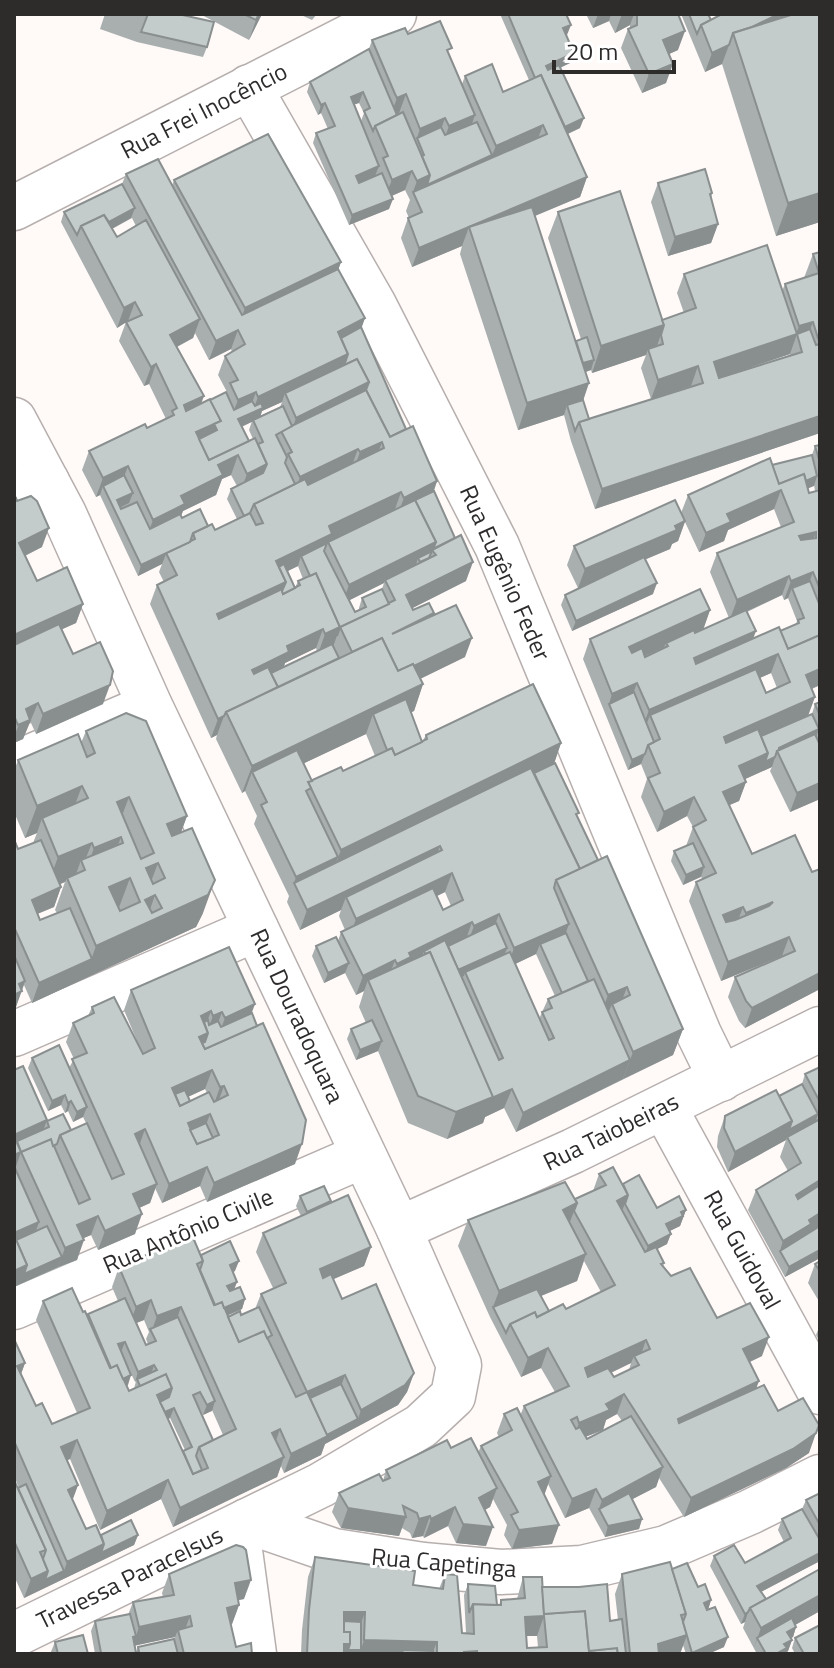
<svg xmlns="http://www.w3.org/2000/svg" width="834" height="1668" viewBox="0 0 834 1668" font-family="'Titillium Web',sans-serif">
<rect width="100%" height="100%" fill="#fff9f8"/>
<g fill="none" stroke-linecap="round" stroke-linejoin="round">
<g stroke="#b6afae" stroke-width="47">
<g id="street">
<polyline points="249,87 374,305 497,546 699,1034 721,1079"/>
<polyline points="14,208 394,14"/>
<polyline points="14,496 47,482"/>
<polyline points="14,764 141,710"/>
<polyline points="14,1034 256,929"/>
<polyline points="664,1107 820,1392"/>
<polyline points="399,1229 573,1151 820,1029"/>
<polyline points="14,1307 362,1156"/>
<polyline points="247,1521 334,1551 423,1565 501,1572 582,1568 666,1548 750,1512 820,1477"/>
<polyline points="238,1536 254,1654"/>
</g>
</g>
<g stroke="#b6afae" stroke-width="47">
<polyline id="secondary" points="14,420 64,514 150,706 399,1229 459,1365 453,1396 421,1426 321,1485 14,1635"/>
</g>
<use href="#street" stroke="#fff" stroke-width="44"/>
<use href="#secondary" stroke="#fff" stroke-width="44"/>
</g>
<g fill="#a9afaf" fill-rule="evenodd">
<polygon points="105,14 178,14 207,47 203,57 137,42 100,29"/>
<polygon points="200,14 262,14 249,40"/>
<polygon points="299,14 317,14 312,20"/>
<path d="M500,14h66v22l4,27 -10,5 20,60 -12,6 19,43 -7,20 -45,19 41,125 5,-2 -33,-101 10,-26 104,108 22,-7 -7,-20 7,-19 98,17 3,-7 19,-6 9,-24 7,-2v181l-225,76 -24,-68 -7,-26 -46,15 -58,-176 2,-8 -50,21 -11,-29 7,-20h1l-3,-7 4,-11 -5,-10 -13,6 -3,13 -40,16 -36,-82 3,-10 12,-4 -7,-16 -3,2 -11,-23 3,-10 59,-33 3,-9 36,-6 41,22 13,28 3,-8 38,16 26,-12zM359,103l5,10 -3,8 -7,-17zM790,353v2l-71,23 71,-24zM646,355l-5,13 10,31 40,-13v1l-102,32 -6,-19 3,-28 5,-2 1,3z"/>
<polygon points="586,14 678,14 678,50 669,54 666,83 642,93 621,48 628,29 630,28 630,25 615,33 609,21 593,28"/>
<polygon points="681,14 708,14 711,20 716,17 714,14 820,14 820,222 776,236 722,64 705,72"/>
<path d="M126,174l46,12 2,-6 167,82 -3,8 27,48 -4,9 45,102 31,52 -3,10 32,90 -54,27 1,2 20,6 32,41 -45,22 3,5 -9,27 -3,1 11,30 4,-7 135,8 -7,20 23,55 106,211 -10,26 -157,77 -12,-24 -19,9 -2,6 -36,16 -39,-16 -30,-72 -22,9 -9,-21 4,-10 15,-6 -7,-16 5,-16 -8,4 -11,-22 -21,10 -12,-27 4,-10 22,-5 3,-9 4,-2 -6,-14 2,-6 -41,20 -13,-28 2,-6 -35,-72 3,-8 -12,-25 -3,2 -26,-54 1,-4 -6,3 -61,-134 7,-19 7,-3 -5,-10 3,-8 -24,12 -38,-81 -4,2 -14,-27 7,-19 58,-23 19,-9 -17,-35 -5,2 -25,-45 7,-19 2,-1 -11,7 -56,-106 3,-10 58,-28zM132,218l4,8 -19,11 -5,-8zM195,333l14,27 22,-11 1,3 -7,4 -7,19 9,17 -26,12 -24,-57 16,-9zM282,402l-2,5 -20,9 2,-5zM252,421l-3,9 4,9 -4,2 -7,-15zM231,475l6,11 -6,3 -4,10 10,20 -22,11 -7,-4 -26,-8 -1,-2 2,-5 33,-16 6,-16zM298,566l5,13 -5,2 -3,7 -8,-17zM384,583l-2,6 -20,9 -3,10v2l-4,2 -6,-12zM316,648l1,3 -33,16 1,-4zM366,734l9,22 -32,15 -31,10 -8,-18zM445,892l6,14 -8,4 -6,-14zM536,954l19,42 -7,3 -9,20 -24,-55z"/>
<polygon points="658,183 712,193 711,198 718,224 711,243 668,256 651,202"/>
<path d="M820,445v240l-8,4 -4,26 4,-1 3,-10 5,-2v97l-30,13 -20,-41 2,-4 -27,12 1,3 -7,19 -10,4 23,49 68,135 -75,39 -6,-7 -11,-24 7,-20 47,-21 -61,25 -32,-80 7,-19 6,-3 -1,-3 -18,9 -12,-24 3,-10 12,-5 7,-19 -6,-11 -30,16 -16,-35 6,-18 -6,-15 -13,6 -45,-111 7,-20 120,-29 -7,20 26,-12 -19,-46 7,-19 64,-26 -7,-18 -46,21 -4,11 -25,11 -14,-30 -7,19 -6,3 -2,5 -24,10 7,35 -81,37 -11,-26 4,-10 13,-7 -11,-23 7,-19 107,-33 7,-18 84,-30 40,-10 3,-9zM814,485l1,6 -6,2 -1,-5zM782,595l2,5 4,-2 9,23 -1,3 -16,7 -27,8 -6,-27zM771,673l6,15 -11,5 -6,-15z"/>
<polygon points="14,499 42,547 25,556 37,581 83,604 76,623 62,629 73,654 103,704 36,734 31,723 29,724 23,739 14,743"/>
<path d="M86,731l101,85 -6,16 22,81 -7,14 -164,76 -8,-18 -10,26v-172l4,10 15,-6 4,-10 -12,5 -11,-26v-41l4,-11 63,-17zM65,882l-10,28 2,3 -17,7 -3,-6 17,-7 7,-20 -1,-3z"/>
<path d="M131,990l121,23 43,151 -88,38 -7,-16 -38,17 -7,-15 -5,15 -11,5 -4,26 -37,16 -7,-15 -8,3 -6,22 -63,27v-217l33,51 24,9 15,-7 -3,-6 -10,5 -5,-11 -3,2 -4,-8 -13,6 -20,-43 4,-10 37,10 5,-9 -8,-17 7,-19 15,-7 4,-9 45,34 -13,-31zM205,1089l2,4 -17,8 -2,-4z"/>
<polygon points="820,1067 820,1258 785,1277 748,1210 756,1190 788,1171 780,1157 786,1140 728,1172 717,1147 718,1136 725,1116 779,1096 802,1084 805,1074"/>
<path d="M599,1174l24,10 34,24 29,2 -6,16 -11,5 -2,13 -10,5 7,14 -1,4 8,9 91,80 -12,6 7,26 21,23 31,42 -23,15 -102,49 -25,-39 -3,9 -24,12 10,20 -3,10 -34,8 -16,-29 -24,10 -17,-34 -4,10 15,31 -7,19 -40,5 -8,-14 3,-10 -14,-26 -3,8 -5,3 1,36 -30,-3 -8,-17 -24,12 -1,-2 -11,2 -2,-5 -8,-5 -3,8 -58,-8 -9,-16 7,-19 44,-12 3,-11 65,-22 27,5 3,-7 18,-9 -2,-4 7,-19 16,2 4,-10 31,-14 -14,-24 -20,9 -31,-60 -32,-71 10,-26 107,-21 18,-8zM584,1261l17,31 -35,17 -17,2 -8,-15 36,-15zM631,1363l-2,7 -15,7 -3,-4zM617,1414l5,7 -35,18 -2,-2 18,-7 3,-10z"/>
<path d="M300,1196l30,7 41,44 -7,19 -31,13 9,20 72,74 -7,19 -9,13 -73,39 -4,11 -37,18 -3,-7 -4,11 -104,50 -12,-28 -61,31 -30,-71 -3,1 11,25 -6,16 14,28 15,6h37l-4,10 -110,53 -10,-22v-96l4,8h1l-5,-12v-137l11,24 -4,11 15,32 16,18 25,-11 -41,-93 7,-19 40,11 4,3 31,-14 -6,-14 7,-20 82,-12 34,16 -2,1 4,10 -3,7 11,10 -3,10 -14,6v2l13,-2 14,-6 6,-15 12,-6 -17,-36 7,-19 38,-17 -5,-10zM144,1320l5,12 -3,7 2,5 -2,1 -10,-22zM121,1352l14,30 1,-1 -2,8 -5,2 -2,-5 1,-1zM198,1405l5,10 9,-5 11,25 -10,5zM170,1418l15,32 -2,1 -15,-32z"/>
<polygon points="820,1261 820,1303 808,1283 815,1264"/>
<polygon points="820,1325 820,1342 816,1335"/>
<polygon points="820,1493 820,1561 761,1592 766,1599 820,1569 820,1611 795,1625 796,1627 793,1637 791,1638 792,1640 788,1651 785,1654 757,1654 743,1628 745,1622 741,1624 710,1566 714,1556 745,1563 784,1542 778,1530 782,1519 802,1509 806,1500"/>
<path d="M315,1557l98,28 26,4 6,-15 17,59h4l-2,-38 4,-11 29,21h2l2,-5 16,-1 6,-22 87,44 8,-1 -3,-26 7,-20 50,-5 26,18 13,13 -3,10 16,37 -16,7h-22l-3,-9 -3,9h-379l1,-24 6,-53zM526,1636h11l1,11 -11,1z"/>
<path d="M169,1574l75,25 -6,1 1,5 -7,19 -1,1 5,22 16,7h-157l-4,-23 4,-10 33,-6 5,-13 30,-5 -1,-4zM175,1637l-1,2 -36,8 -2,5 -1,-7z"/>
<polygon points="795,1638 820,1654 795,1654 792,1648"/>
<polygon points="55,1642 88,1654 50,1654"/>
</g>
<g fill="#898e8e">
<polygon points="259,14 262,14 249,40 256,20"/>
<polygon points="598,14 611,14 609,21 593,28"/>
<polygon points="622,14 634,14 630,25 615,33"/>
<polygon points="779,14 813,14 752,26"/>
<polygon points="571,25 567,35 560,38 563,28"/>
<polygon points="685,31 678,50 656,60 663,40"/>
<polygon points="729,45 722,64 705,72 712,53"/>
<polygon points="574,53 570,63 542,76 546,66"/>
<polygon points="673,64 666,83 642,93 649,74"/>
<polygon points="363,92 359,103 347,107 351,97"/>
<polygon points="406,94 399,113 390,117 397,98"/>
<polygon points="325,103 321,113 318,115 321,105"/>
<polygon points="475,115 468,135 442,145 449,126"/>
<polygon points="445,118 438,138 417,138 420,129"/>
<polygon points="584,118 580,128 554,140 558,130"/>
<polygon points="543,125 536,144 413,192 410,200 417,181 430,175 492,155 496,146"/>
<polygon points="379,166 375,176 353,186 356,176"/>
<polygon points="412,171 405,190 384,199 392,180"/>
<polygon points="587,177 580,197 474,241 469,227 462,246 412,267 419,248"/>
<polygon points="820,193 820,222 776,236 788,203"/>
<polygon points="393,199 389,209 349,225 352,215"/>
<polygon points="135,208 131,218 99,236 102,226"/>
<polygon points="718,224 711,243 668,256 675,237"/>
<polygon points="341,262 331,289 238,330 231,349 209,360 216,341 237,330 245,308"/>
<polygon points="135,302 128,321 117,328 124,308"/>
<polygon points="365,318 358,338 338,347 338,332"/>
<polygon points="200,319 193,338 163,354 170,335"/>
<polygon points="813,322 803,348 797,334 790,354 707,382 714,362 796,334 799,326"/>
<polygon points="664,325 655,352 648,349 646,355 592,373 601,346"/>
<polygon points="348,354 342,371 334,375 332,369 328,379 285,393 282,402 262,411 260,418 235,430 238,419 252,413 258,397"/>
<polygon points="594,360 591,370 569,377 573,367"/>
<polygon points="156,364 149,384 144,386 151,367"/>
<polygon points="698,366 691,386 651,399 658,380"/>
<polygon points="369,382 363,399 293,427 296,418"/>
<polygon points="589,383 580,410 567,405 564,415 518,430 527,403"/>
<polygon points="256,392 249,411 230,420 238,400"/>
<polygon points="204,396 197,415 177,425 184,405"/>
<polygon points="820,416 820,433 595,509 602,489"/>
<polygon points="221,421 214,440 200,447 196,432"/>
<polygon points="382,442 375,461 353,471 360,452"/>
<polygon points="358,449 351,468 295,491 300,477"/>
<polygon points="238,455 231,475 222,479 216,495 183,511 178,523 146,539 153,520 181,496 209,467"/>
<polygon points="267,464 260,484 240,493 247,474"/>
<polygon points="128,466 121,485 103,486 100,495 96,497 103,478"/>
<polygon points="817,476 814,486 785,498 782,491"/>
<polygon points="437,481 430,501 398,513 404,498"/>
<polygon points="781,490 774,509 728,530 724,541 699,552 706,533 727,514"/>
<polygon points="401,492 394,512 301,556 298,566 276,577 276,561 329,526"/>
<polygon points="133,493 129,503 115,510 117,500"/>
<polygon points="685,521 678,541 672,544 670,549 578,588 585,569"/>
<polygon points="49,528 42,547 14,561 19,543"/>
<polygon points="816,532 809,551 799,536"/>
<polygon points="436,542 425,569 418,558 415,568 385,580 384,583 342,604 349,585"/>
<polygon points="166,554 162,564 138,576 141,565"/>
<polygon points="473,562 466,581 399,615 406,595"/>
<polygon points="813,572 806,591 792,588 788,598 784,600 791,581"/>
<polygon points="789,576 782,595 730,619 737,600"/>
<polygon points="286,582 280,597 212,638 217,614"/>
<polygon points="657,583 653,594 572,631 576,621"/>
<polygon points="83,604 76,623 14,651 14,635"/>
<polygon points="710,610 703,630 667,646 666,643 664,647 622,666 629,647"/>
<polygon points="340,627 333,647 318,654 325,634"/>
<polygon points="323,629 316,648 285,663 282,671 245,689 252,670 287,646"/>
<polygon points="756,631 749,650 686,678 694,658"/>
<polygon points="472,638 465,657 389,694 396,674"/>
<polygon points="778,654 771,673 654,724 650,715 645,728 642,729 649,710"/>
<polygon points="820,669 820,685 799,694 806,675"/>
<polygon points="637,683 630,702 609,704 612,694"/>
<polygon points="423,684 414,711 378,728 373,714 366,734 258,785 252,772 245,791 242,793 252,766"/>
<polygon points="110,685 103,704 36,734 43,714"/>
<polygon points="815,697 808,716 717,756 724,737"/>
<polygon points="38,703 23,739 14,743 14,736 26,709"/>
<polygon points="224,716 217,735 211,738 218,719"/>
<polygon points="819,729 815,740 777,751 772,767 732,785 739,766"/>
<polygon points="561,743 552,770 331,877 341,850"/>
<polygon points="645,754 641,764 628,770 632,760"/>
<polygon points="746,782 739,801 716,811 723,792"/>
<polygon points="820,783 820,799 790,812 797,793"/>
<polygon points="82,786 70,818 42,818 37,833 25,838 37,806"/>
<polygon points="129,797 117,829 117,802"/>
<polygon points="694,797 687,816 657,832 664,812"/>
<polygon points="187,816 175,849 167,824"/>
<polygon points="121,837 109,870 82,881 94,848"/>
<polygon points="92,843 83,865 81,860 75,877 67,878 65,882 46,890 58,857"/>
<polygon points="440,846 433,865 346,897 341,910 300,930 307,910"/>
<polygon points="338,857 331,877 294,883 296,877"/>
<polygon points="158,863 146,895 146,868"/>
<polygon points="704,867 701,877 683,885 686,875"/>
<polygon points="452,873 445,892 349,939 356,919"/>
<polygon points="130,878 118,910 109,887"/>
<polygon points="215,880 203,913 196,927 32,1003 39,983 91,960 96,946 145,900 155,895 145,924"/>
<polygon points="61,887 54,907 25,919 32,900"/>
<polygon points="773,902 739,932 746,913"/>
<polygon points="743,907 736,926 716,934 723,915"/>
<polygon points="499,914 492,933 467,945 474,926"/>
<polygon points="472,922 465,942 443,952 424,951 419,964 390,984 397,964 409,953"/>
<polygon points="569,924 562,943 540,944 536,954 507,968 514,948"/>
<polygon points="789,937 782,956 721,981 728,962"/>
<polygon points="507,948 503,959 465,972 464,976 448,983 452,973"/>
<polygon points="395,960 388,979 368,980 364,991 356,995 363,976"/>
<polygon points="349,963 345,973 324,983 328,973"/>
<polygon points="820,973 820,989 745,1028 752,1008"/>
<polygon points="25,981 15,1010 14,1011 14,995 19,984"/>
<polygon points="627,987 617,1014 612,1004 606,1019 598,1022 608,995"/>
<polygon points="255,1004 248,1023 218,1037 225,1018"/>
<polygon points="211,1011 204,1030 201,1016"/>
<polygon points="222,1012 215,1031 201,1052 199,1037 206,1034 213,1016"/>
<polygon points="683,1029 673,1055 623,1079 633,1052"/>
<polygon points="382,1041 378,1051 356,1060 360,1050"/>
<polygon points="630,1060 623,1079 516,1132 523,1113"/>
<polygon points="212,1070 205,1089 172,1104 172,1088"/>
<polygon points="224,1086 217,1105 213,1107 220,1087"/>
<polygon points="512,1089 504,1108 485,1117 483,1123 447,1139 456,1112"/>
<polygon points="65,1095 61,1105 48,1111 52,1101"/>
<polygon points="71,1101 68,1111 65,1113 68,1103"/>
<polygon points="87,1107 83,1117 73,1122 77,1112"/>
<polygon points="210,1114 203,1133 187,1140 188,1123"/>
<polygon points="818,1114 815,1124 787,1137 786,1140 728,1172 735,1152 792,1121"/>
<polygon points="47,1120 40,1139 14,1151 14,1135"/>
<polygon points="145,1129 138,1149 135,1134"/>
<polygon points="302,1144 295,1164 207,1202 214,1183"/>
<polygon points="21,1152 14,1172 14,1155"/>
<polygon points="207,1167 200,1186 162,1203 169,1184"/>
<polygon points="820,1180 820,1195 789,1214 796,1195"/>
<polygon points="157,1184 150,1203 126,1214 133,1194"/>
<polygon points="628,1195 621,1214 617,1201"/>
<polygon points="577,1203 567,1230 563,1210"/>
<polygon points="686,1210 680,1226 662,1235 666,1224"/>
<polygon points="820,1213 820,1228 780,1251 783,1241 809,1220"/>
<polygon points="142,1214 135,1234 98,1250 105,1231"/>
<polygon points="98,1216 91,1235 70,1244 77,1225"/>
<polygon points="39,1222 32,1242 14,1249 14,1233"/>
<polygon points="671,1234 667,1244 644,1256 648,1246"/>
<polygon points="84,1240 77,1260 58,1267 65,1248"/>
<polygon points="371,1247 364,1266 313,1288 320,1269"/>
<polygon points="820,1250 820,1258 785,1277 789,1267"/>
<polygon points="586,1254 577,1281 497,1314 493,1307 499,1291"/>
<polygon points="62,1257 58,1267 14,1287 14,1271 27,1265"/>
<polygon points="239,1261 235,1271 226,1275 230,1265"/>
<polygon points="237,1282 233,1292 224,1296 227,1286"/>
<polygon points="245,1299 242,1309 215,1321 218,1311"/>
<polygon points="151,1300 144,1320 129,1326 136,1307"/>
<polygon points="181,1307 174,1327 151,1333 157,1316"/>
<polygon points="769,1337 762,1356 736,1368 743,1349"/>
<polygon points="646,1340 639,1360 634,1356 631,1363 578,1388 585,1368"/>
<polygon points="125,1342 121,1352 118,1344"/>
<polygon points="548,1348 541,1368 521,1377 528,1358"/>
<polygon points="25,1363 18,1382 17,1366"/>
<polygon points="154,1365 151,1375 137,1379 135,1382 138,1372"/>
<polygon points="414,1373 407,1392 398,1405 325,1444 321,1455 284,1473 291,1454 358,1419 361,1410"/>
<polygon points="131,1375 128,1385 114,1392 117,1381"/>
<polygon points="345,1375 338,1395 307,1408 307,1392"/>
<polygon points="759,1381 752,1400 670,1439 678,1419"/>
<polygon points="172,1388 165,1407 157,1411 157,1395"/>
<polygon points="624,1394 617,1414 606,1420 603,1430 572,1442 579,1423 606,1404"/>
<polygon points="215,1401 212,1411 203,1415 207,1405"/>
<polygon points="174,1408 170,1418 155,1425 159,1415"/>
<polygon points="280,1429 273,1449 272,1433"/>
<polygon points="816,1433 809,1453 786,1468 684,1517 691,1498"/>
<polygon points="77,1440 70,1459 54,1466 61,1447"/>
<polygon points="284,1457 277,1477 173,1527 180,1508"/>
<polygon points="663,1467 656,1487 602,1515 599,1509 602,1500"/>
<polygon points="551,1476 544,1496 538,1482"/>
<polygon points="168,1480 161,1499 100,1530 107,1511"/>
<polygon points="78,1485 71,1504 68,1490"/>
<polygon points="497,1488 490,1507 472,1517 479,1498"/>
<polygon points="596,1489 589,1508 565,1518 572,1499"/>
<polygon points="455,1507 448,1526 424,1538 431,1519"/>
<polygon points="348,1508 406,1517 399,1536 341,1528"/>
<polygon points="430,1516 423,1536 412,1538 419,1519"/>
<polygon points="642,1519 639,1529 605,1537 608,1526"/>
<polygon points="463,1524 493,1527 486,1546 456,1543"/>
<polygon points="559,1525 552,1544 512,1549 519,1530"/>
<polygon points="138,1535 134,1545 24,1598 31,1579 48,1571 64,1571 67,1562 104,1544"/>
<polygon points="820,1553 820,1561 753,1596 757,1586"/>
<polygon points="251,1580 244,1599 228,1602 235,1583"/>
<polygon points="820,1595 820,1611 761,1644 757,1638 754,1648 761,1628"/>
<polygon points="711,1600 708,1610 700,1613 704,1603"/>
<polygon points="239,1605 232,1624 220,1627 227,1608"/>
<polygon points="344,1612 365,1612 358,1632 340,1631"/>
<polygon points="748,1612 745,1622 741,1624 745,1614"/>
<polygon points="190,1616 183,1635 178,1630 175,1637 129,1647 133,1637 136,1636 139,1627"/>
<polygon points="544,1616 537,1636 518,1636 525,1617"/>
<polygon points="796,1627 793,1637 783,1642 787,1632"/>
<polygon points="687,1635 680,1654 655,1654 658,1644"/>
<polygon points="728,1637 724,1647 708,1654 692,1654"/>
<polygon points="364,1640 437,1642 432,1654 402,1650 401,1654 340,1654 340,1641 361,1650"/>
<polygon points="792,1640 788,1651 785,1654 776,1654 784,1644"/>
<polygon points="477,1651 476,1654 463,1654 464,1652"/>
</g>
<g fill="#c4cbcb" stroke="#898e8e" stroke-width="2" fill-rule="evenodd">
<polygon points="148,14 178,14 214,22 207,47 141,32"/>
<polygon points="244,14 259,14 256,20"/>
<polygon points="508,14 566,14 571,25 563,28 574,53 546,66 548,70 559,65 584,118 565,127 541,75 535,78"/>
<polygon points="637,14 678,14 685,31 663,40 673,64 649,74 628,29 637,25"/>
<polygon points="689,14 708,14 711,20 701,25 697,34"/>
<polygon points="722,14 779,14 752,27 733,33 729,45 712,53 701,25"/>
<polygon points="794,14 820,14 820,193 788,203 733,33"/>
<polygon points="440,21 452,48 447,50 475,115 449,126 445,118 420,129 406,94 397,98 395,94 372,40 405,28 408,34"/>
<polygon points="369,49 397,115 375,126 373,131 364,111 370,108 363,92 351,97 379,166 356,176 359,183 382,173 393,199 352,215 316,133 335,126 325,103 321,105 310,82"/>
<polygon points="492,64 503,92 541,75 587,177 419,248 408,218 422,212 413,192 547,134 543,125 496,146 465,76"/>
<polygon points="403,112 430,175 417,181 412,171 392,180 383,158 388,156 375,126"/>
<polygon points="477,122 492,155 427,185 430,175 422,156 424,155 417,138 441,127 445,135"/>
<polygon points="268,134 341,262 245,308 174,180"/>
<polygon points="158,159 242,315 338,269 365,318 338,332 348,354 258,397 256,392 238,400 230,383 238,380 225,356 245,344 238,330 216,341 126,174"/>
<polygon points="705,169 712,193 710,194 718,224 675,237 658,183"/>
<polygon points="122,184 135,208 109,222 104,215 81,226 77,235 64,212"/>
<polygon points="620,191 664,325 601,346 558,212"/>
<polygon points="532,207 589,383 527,403 469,227"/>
<polygon points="104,215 117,237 146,220 200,319 170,335 204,396 184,405 186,411 210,399 221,421 196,432 209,460 255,438 267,464 247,474 238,455 218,465 223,475 181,496 185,504 153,520 128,466 103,478 89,451 145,424 147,428 174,415 172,411 177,408 156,364 151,367 126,322 142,315 135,302 124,308 81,226"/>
<polygon points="767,245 797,334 714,362 719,378 802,352 797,334 810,329 816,345 820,344 820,416 602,489 579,422 703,383 698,366 658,380 648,349 663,344 661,335 664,325 662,320 696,308 684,274"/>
<polygon points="820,252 820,337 818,338 813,322 799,326 785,284 819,273 813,254"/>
<polygon points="361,327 406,429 390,437 366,390 369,382 357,359 332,371 332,369 345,363 348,354 341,338"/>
<polygon points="587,337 594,360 583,363 576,341"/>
<polygon points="357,359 369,382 296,418 285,393"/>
<polygon points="366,390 390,437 413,426 437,481 404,498 401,492 329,526 332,534 276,561 286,582 217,614 219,619 282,589 283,594 300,585 298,581 316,573 340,627 325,634 323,629 287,646 289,652 252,670 254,674 268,667 278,687 226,712 224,716 218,719 157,585 177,575 166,553 195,539 193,533 212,524 215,530 250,513 256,525 263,523 254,504 305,479 308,485 384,448 382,442 360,452 358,449 300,477 288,454 292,452 281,431"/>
<polygon points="226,392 234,410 252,401 255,406 261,403 263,408 238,419 249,441 209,460 199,439 217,430 214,424 221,421 210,400"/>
<polygon points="583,400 589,419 579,422 575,431 567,405"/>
<polygon points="283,406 292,426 276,435 287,457 285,463 295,484 254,504 250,513 244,516 231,489 263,473 267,464 258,444 263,442 253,420"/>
<polygon points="820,445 820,463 815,446"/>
<polygon points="812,455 817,476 806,481 804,474 779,484 772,465"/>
<path d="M770,458l9,26 25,-10 5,19 11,-3v99l-7,-17 -22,9 -2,-5 -52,24 -20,-47 77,-31 -13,-32 -54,24 4,8 -25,11 -18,-38zM816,532v6l-15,2 -2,-4z"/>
<polygon points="124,475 133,493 117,500 121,509 137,502 150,529 180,514 182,518 200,509 208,526 193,533 190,542 141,565 103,486"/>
<polygon points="434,491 455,538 433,549 436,542 415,500"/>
<polygon points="31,496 37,501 49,528 19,543 37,581 67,567 83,604 14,635 14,499 16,498 17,501"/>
<polygon points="415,500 436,542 349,585 328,542"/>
<polygon points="675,500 685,521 675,526 677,530 585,569 574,546"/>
<polygon points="461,535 473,562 406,595 413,610 429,603 434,613 392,634 456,605 472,638 414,666 413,664 398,671 382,638 352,652 340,627 395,600 385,580 436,555 432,550"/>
<polygon points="327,543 324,551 355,612 366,607 362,598 382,589 389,604 340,627 337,636 340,627 316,573 310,576 301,556"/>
<polygon points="432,551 429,558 420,562 418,558"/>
<polygon points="644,557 657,583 576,621 565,595"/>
<polygon points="284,564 295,588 283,594 282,591 286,582 279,567"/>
<polygon points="810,581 820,606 820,635 788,649 780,631 799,623 798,620 804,618 792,588"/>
<path d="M700,589l10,21 -81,37 3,6 10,-5 3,9 23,-11 -2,-3 28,-13 1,3 51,-23 10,21 -62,27 2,6 83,-37 9,22 32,-14v34l-14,6 9,22 -91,40 2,6 32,-14 10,24 -29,13 7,16 -23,10 29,62 43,-19 17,37 8,-3v104l-68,35 -6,-7 -11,-24 60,-26 -6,-14 -61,25 -32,-80 20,-9 -23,-46 13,-7 -12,-23 -30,15 -16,-34 12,-5 -12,-28 12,-6 -10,-24 106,-46 10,24 24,-11 -12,-28 -129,56 -12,-27 -25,11 -22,-55zM773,902l-4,4 -34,14 -9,2 -3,-7 20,-8 3,6z"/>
<polygon points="59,624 73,654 100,642 113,671 110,685 43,714 38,703 26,709 30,720 18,725 14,716 14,645"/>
<polygon points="382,638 398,671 413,664 423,684 252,766 226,712"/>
<polygon points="332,644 339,658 278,687 271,673"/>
<polygon points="533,684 561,743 341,850 308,782 341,767 343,771 392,748 395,755 427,739 426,735"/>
<polygon points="634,692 654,742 648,745 645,754 632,760 609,704"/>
<polygon points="406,699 422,742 395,755 392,748 387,750 373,714"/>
<polygon points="820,702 820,716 815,704"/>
<path d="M126,713l20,8 41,95 -20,8 5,12 20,-8 23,52 -7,15 -112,51 -29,-68 18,-8 -4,-10 42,-17 -2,-6 -27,11 -2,-5 -34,14 -16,-39 46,-20 -6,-12 -45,20 -19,-46 60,-26 9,23 8,-4 -9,-22zM129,797l25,56 -13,6 -24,-57zM158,863l7,15 -12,6 -7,-16zM130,878l10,24 -20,9 -11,-24zM155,895l7,13 -10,5 -7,-13z"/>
<polygon points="812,714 819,729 779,748 779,750 777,751 775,757 765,762 768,753 761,736"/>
<polygon points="815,734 820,745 820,783 797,793 777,751"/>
<polygon points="297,750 312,781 308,782 311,788 306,791 338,857 296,877 261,805 267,802 252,772"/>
<polygon points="555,763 579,813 576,814 598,860 580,869 534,773"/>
<polygon points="531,768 580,869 556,880 554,888 569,924 514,948 499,914 474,926 472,922 409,953 411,957 397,964 395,960 363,976 341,932 433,888 443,910 463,900 452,873 356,919 346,897 442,850 440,846 307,910 294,883"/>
<polygon points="14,839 18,849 41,840 61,887 32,900 40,920 70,908 92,959 39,983 14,927"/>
<polygon points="693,843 704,867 686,875 674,851"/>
<polygon points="607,856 683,1029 633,1052 612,1004 630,995 627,987 608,995 556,880"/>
<polygon points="496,923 507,948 458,970 448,946"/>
<polygon points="566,933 588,981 562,993 540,944"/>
<polygon points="336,937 349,963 328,973 316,946"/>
<polygon points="445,940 499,1060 503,1058 465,972 510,952 549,1040 554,1038 542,1012 552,1008 548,999 594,979 630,1060 523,1113 512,1089 492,1098 430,952 425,954 424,951"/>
<path d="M229,947l26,57 -30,14 -3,-6 -9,4 -2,-5 -10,5 7,17 -9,4 6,12 58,-26 43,97 -4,24 -88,39 -7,-16 -38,17 -24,-55 -10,5 22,50 -24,10 9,20 -37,17 -7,-15 -21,9 7,15 -19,8 -44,-96 30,-13 28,65 11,-5 -30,-64 27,-12 25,56 12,-5 -52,-115 15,-6 -14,-30 21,-10 -2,-6 22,-10 29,57 12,-6 -24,-58zM212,1070l8,17 4,-1 4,9 -14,7 -5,-10 -29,14 -8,-18zM210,1114l9,21 -22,9 -9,-21z"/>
<polygon points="430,952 493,1097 456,1112 418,1096 368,980"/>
<polygon points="14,955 25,981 19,984 22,991 14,995"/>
<polygon points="252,1013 257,1026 205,1049 202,1043 205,1042 208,1033 204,1022 208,1020 209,1025 218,1021 221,1027"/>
<polygon points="372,1020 382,1041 360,1050 351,1029"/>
<polygon points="59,1045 87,1107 77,1112 71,1101 68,1103 65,1095 52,1101 32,1058"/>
<polygon points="23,1066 47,1120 14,1135 14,1070"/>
<polygon points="820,1067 820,1102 805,1074"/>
<polygon points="802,1084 818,1114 789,1130 792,1121 779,1096"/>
<polygon points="185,1090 190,1101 180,1106 175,1094"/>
<polygon points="776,1090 792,1121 735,1152 724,1128 725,1116"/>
<polygon points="63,1114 71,1130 60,1135 57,1144 53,1146 51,1139 21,1152 17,1141 49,1127 47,1121"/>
<polygon points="820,1119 820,1180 796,1195 798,1199 820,1185 820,1213 809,1220 811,1224 783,1241 756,1190 801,1163 787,1137"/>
<polygon points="206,1123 213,1138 197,1144 190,1130"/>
<polygon points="14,1136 21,1152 14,1155"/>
<polygon points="14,1166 39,1222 14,1233"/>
<path d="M613,1167l15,28 -11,6 28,51 11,-5 8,16 -3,1 10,12 19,-8 27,50 33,-15 19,34 -26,12 16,32 -81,38 1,4 85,-38 14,26 25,-13 16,27 -3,8 -23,16 -102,49 -67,-104 -18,10 4,6 -31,13 -2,-6 -6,3 5,9 4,-2 7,12 44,-23 32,51 -61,33 -6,-11 -24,10 -48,-93 45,-20 -21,-38 -20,10 -18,-34 25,-12 2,5 26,-13 3,5 49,-24 -41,-74 3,-8 -2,-4 31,-14 -7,-11zM646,1340l4,9 -16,7 5,9 -25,12 -6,-9 -20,9 -3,-9z"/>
<polygon points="639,1175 657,1208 679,1196 686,1210 681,1212 683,1216 666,1224 671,1234 648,1246 625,1204 628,1195 623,1184"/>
<polygon points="565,1182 577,1203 563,1210 586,1254 499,1291 468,1220"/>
<polygon points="324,1186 331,1201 307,1212 300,1196"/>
<polygon points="348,1195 371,1247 320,1269 323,1278 331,1274 342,1299 376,1284 414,1373 405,1385 361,1410 345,1375 307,1392 261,1294 286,1283 263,1233"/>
<polygon points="47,1226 62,1257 24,1274 27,1265 16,1240"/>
<polygon points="820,1226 820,1250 789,1267 780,1251"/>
<polygon points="14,1235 27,1265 14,1271"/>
<polygon points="192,1235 203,1261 197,1264 214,1305 222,1302 239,1342 264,1331 296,1397 307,1392 328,1436 291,1454 280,1429 272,1433 284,1457 180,1508 168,1480 107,1511 77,1440 61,1447 78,1485 68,1490 86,1529 96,1525 104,1544 67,1562 14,1441 14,1339 25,1363 17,1366 36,1406 42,1403 52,1424 90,1408 43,1301 72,1288 83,1312 85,1311 110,1368 117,1365 129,1391 166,1374 172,1388 157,1395 193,1474 208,1468 199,1447 236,1429 181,1307 157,1316 151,1300 136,1307 119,1267"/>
<polygon points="230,1241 239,1261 230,1265 237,1282 227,1286 230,1291 240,1287 245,1299 224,1308 222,1302 215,1305 200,1270 203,1261 201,1255"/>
<polygon points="820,1261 820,1271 815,1264"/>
<polygon points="537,1289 549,1311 537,1317 535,1312 510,1324 506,1333 493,1307"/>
<polygon points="125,1298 146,1345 156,1341 150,1329 178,1317 215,1401 207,1405 200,1392 193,1395 213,1440 199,1447 196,1456 202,1470 193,1474 183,1451 192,1447 174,1408 165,1412 160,1402 169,1397 172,1388 166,1374 140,1386 137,1379 157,1370 154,1365 138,1372 125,1342 118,1344 131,1375 123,1379 117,1365 111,1368 88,1314"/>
<polygon points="259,1307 272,1335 267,1338 264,1331 239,1342 228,1317 240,1311 241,1315"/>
<polygon points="341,1384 358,1419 327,1435 310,1398"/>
<polygon points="517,1408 551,1476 538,1482 559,1525 519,1530 511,1515 518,1512 481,1446 512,1430 504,1414"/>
<polygon points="471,1438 497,1488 479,1498 493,1527 463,1524 455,1507 431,1519 430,1516 419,1519 417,1513 403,1506 406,1517 348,1508 339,1493 379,1474 383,1481 390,1478 386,1470 447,1440 451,1448"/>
<polygon points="14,1480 46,1550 40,1552 48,1571 31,1579 14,1541"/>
<polygon points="26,1484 64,1571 45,1580 48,1571 43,1559 46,1550 18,1488"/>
<polygon points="629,1493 642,1519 608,1526 599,1509"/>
<polygon points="820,1493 820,1525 806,1500"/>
<polygon points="802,1509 820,1540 820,1553 757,1586 766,1599 750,1608 748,1612 745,1614 714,1556 734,1545 745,1563 791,1538 782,1519"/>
<polygon points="131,1520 138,1535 101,1553 104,1544 101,1535"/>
<polygon points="236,1545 243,1547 246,1550 251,1580 235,1583 239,1605 227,1608 236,1647 251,1643 252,1654 184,1654 178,1630 192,1626 190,1616 139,1627 133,1602 174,1595 169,1574"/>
<path d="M315,1557l100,14 -2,14 30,4 2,-15 12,1 5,58 12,1 -1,-30 28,1v-5l24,-2 -2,-21h19l2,37 41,-3 4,40 28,-3 1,6h-141v-3l-13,1v2h-27v-12l-73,-2 1,-28h-21v20h6v12h-6v10h-37l2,-44zM544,1616l3,31 -20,1 -2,-31z"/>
<polygon points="670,1562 686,1614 681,1615 687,1635 658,1644 659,1654 630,1654 622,1574"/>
<polygon points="687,1563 698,1587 705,1584 711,1600 704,1603 707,1610 715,1607 728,1637 692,1653 683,1622 686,1614 672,1569"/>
<polygon points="820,1569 820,1595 761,1628 750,1608"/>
<polygon points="468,1584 495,1586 497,1605 473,1604 469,1613"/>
<polygon points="607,1584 610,1621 622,1619 626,1654 618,1654 617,1648 589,1651 585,1611 544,1614 542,1587 579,1587"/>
<polygon points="130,1614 136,1636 133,1637 136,1653 139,1652 138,1647 174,1639 178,1654 101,1653 95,1621"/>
<polygon points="792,1618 796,1627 787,1632 792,1640 784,1644 787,1648 776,1654 766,1654 757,1638"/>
<polygon points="344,1621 361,1622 361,1650 348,1650 350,1644 350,1632 344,1632"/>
<polygon points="820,1625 820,1654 804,1654 795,1638"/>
<polygon points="83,1635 88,1654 58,1654 55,1642"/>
<polygon points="402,1650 433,1651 433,1654 403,1654"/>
</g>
<g text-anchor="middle" stroke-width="6" stroke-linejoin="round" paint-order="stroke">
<g font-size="24" fill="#2e2b2b" stroke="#fff">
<text transform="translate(204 111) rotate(-27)" y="8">Rua Frei Inocêncio</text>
<text transform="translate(505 573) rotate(66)" y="8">Rua Eugênio Feder</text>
<text transform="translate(297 1016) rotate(65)" y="8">Rua Douradoquara</text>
<text transform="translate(611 1132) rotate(-26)" y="8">Rua Taiobeiras</text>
<text transform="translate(188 1231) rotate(-23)" y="8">Rua Antônio Civile</text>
<text transform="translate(742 1250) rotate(61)" y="8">Rua Guidoval</text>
<text transform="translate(444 1563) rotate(5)" y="8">Rua Capetinga</text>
<text transform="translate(130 1578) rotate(-26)" y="8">Travessa Paracelsus</text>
</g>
</g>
<rect width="834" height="1668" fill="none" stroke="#2e2b2b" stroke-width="32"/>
<path d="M554 60v12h120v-12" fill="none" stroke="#2e2b2b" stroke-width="4"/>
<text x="566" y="60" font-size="24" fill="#2e2b2b" stroke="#ffffff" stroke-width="6" paint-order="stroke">20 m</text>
</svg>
